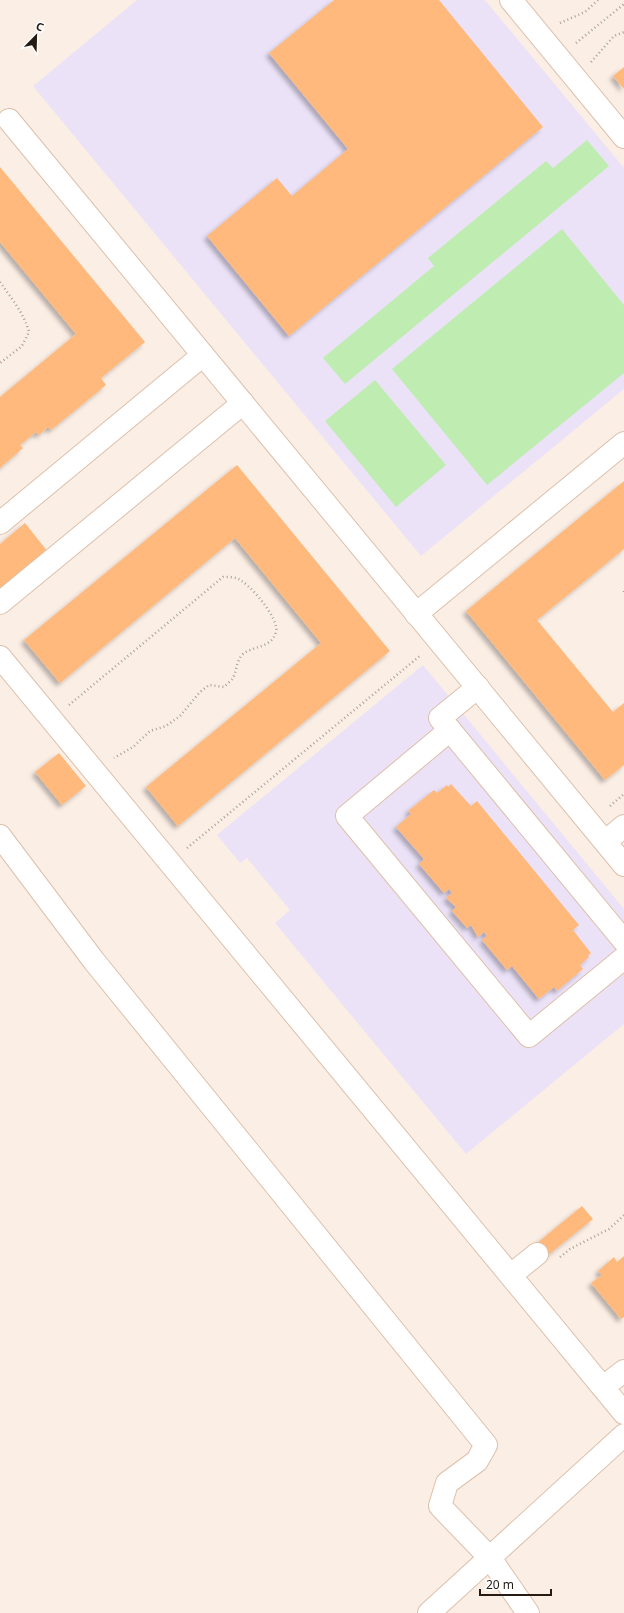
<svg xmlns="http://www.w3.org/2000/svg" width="624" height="1613" viewBox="0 0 624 1613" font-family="'Noto Sans',sans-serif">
<defs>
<filter id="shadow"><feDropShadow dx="-3.5" dy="3.5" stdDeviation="2" flood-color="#0004"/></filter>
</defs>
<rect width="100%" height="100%" fill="#fbeee5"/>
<g fill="#ebe2f8">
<polygon points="137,0 485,0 624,168 624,389 421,556 33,86"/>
<polygon points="423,665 624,909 624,1024 466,1154 275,923 290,910 247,858 240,863 217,835"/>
</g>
<g fill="#bfecb1">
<polygon points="587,140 609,166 345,384 323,358 434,266 428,258 546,161 553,168"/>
<polygon points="562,229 624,305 624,373 487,485 392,369"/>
<polygon points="375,380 446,465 396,507 325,421"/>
</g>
<g fill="#ffb97b" filter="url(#shadow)">
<polygon points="334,0 439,0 543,127 289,336 207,236 277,178 292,196 348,149 269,53"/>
<polygon points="624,67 624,89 613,76"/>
<polygon points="0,167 145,342 101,378 106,385 51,430 48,427 39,435 36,432 20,445 23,448 0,468 0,397 76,334 0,242"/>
<polygon points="237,465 390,651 178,826 146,787 321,643 235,538 60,683 24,640"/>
<polygon points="624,481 624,549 537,620 613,712 624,703 624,765 605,780 466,611"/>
<polygon points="25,523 48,552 0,592 0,544"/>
<polygon points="59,753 86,786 62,805 35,772"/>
<polygon points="451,784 471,806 477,801 579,925 573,930 591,953 588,956 589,957 580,965 583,969 557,991 554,987 539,999 512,966 507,970 482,940 487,936 484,932 478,937 471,925 467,928 452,911 456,907 446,898 452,893 449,889 444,893 419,864 424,859 396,827 411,814 408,811 434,790 437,793 447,785 448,787"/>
<polygon points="582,1206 593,1219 542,1260 531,1248"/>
<polygon points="624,1256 624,1317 621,1319 591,1283 602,1275 598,1271 614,1257 617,1262"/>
</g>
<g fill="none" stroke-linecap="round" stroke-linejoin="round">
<g stroke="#ddc0aa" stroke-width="24">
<g id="minor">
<polyline points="511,0 624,137"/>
<polyline points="9,120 624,865"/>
<polyline points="0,523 203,355"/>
<polyline points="0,603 243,403"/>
<polyline points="416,614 624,443"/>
<polyline points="0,657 624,1413"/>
<polyline points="478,687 440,718 624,941"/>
<polyline points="450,730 347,816 529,1036 624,958"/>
<polyline points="0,836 94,961 486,1445 477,1461 447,1483 440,1506 490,1558 528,1613"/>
<polyline points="605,842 624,826"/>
<polyline points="511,1275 537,1254"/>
<polyline points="603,1387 624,1371"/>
<polyline points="429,1613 624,1435"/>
</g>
</g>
<g stroke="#aca098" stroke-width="2.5" stroke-dasharray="1 3" stroke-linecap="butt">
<polyline points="560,23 585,12 598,0"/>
<polyline points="576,43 624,4"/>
<polyline points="591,62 614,36 624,32"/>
<path d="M0,282c11,16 24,31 29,50l-7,14 -22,17"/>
<polyline points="624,591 624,592"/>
<path d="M69,705l154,-128c4,0 9,0 13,1 12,3 44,41 40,54 -5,17 -23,13 -34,23 -6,7 -5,15 -9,23 -2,3 -6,6 -9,9l-15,-2 -9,7 -20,24 -14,10 -16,5 -17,16 -19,11"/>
<polyline points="610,806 624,794"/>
<polyline points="187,848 421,655"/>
<polyline points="560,1257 570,1249 609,1229 624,1215"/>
</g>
<use href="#minor" stroke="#fff" stroke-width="22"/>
</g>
<g transform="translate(36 36) rotate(23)" stroke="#ffffff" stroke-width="3" paint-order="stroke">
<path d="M0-3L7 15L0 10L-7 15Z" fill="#261b13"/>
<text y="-6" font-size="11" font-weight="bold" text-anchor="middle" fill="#261b13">С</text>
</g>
<path d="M480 1589v6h71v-6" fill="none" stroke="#261b13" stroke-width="2"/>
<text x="486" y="1589" font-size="12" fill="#261b13" stroke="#ffffff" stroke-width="3" paint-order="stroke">20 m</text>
</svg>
